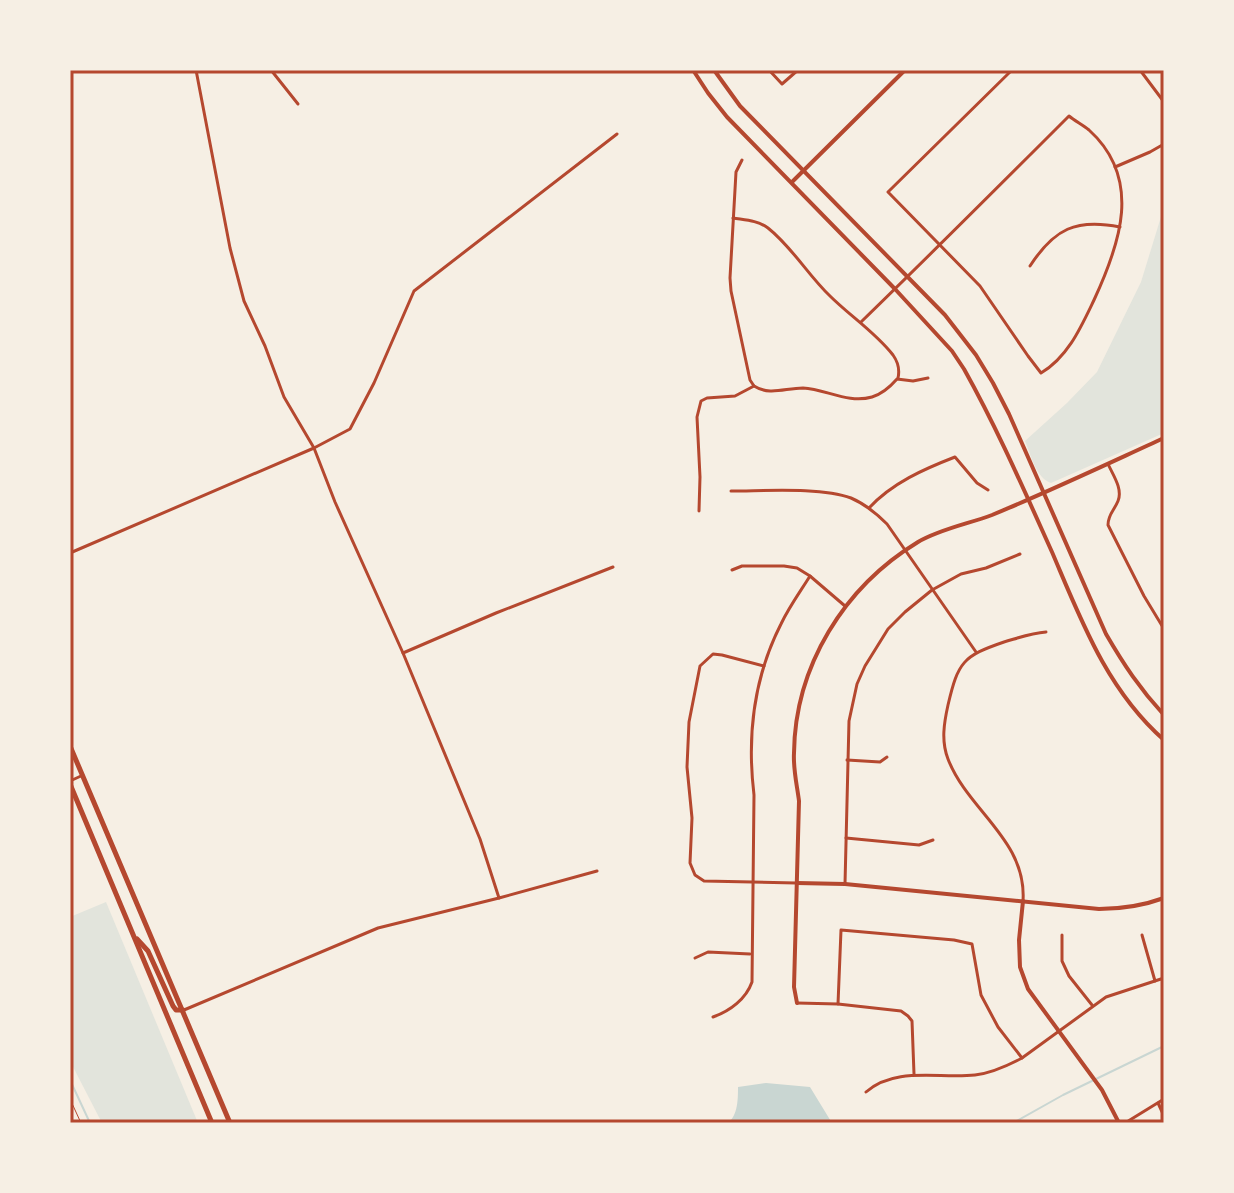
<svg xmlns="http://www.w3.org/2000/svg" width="1234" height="1193" viewBox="0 0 1234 1193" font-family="Signika,sans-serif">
<rect width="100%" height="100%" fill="#f6efe4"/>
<g fill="#e2e4dc">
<path d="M1164,207v226l-113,50c-15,-5 -20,-28 -26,-42l42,-38 30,-31 44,-90z"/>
<polygon points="106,902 198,1123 102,1123 70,1061 70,917"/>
</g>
<path fill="#c9d6d2" d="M766,1083l44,4 22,36h-104c10,-8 10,-24 10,-36z"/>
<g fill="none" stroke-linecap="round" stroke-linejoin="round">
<g stroke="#c9d6d2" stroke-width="2">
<polyline points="70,1080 90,1123"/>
<polyline points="1013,1123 1063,1095 1164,1046"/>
</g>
<polyline stroke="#b5482f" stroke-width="1" points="70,1099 81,1123"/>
<g stroke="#b5482f" stroke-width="3">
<polyline points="196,70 230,248 244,301 265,346 284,397 314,448 335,502 403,653 480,839 499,898"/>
<polyline points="271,70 298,104"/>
<polyline points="769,70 782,84 798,70"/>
<polyline points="1140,70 1164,102"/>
<polyline points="742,160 736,172 730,278 731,291 750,380 754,386"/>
<polyline points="1115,167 1150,152 1164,144"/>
<path d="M733,218c12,2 24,2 35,10 24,19 40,47 62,68 20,20 45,36 63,59 5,7 7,14 5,23"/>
<path d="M1030,266c24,-37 46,-48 90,-39"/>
<path d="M861,322c70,-68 139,-137 208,-206 6,5 14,9 20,14 54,49 31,114 5,170 -13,27 -26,57 -53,73l-13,-17 -48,-70 -92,-94 124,-122"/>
<path d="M1108,464c5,11 15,25 10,37 -4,10 -10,13 -10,24l36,71 20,33"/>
<path d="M731,491c34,0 90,-4 120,7 14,6 26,16 36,26l89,128"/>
<path d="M869,508c23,-25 55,-39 86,-51l22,26 11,7"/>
<path d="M699,511l1,-34 -3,-60 4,-16 6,-3 28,-2 19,-10c16,10 31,2 49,2 23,1 45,16 69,9 10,-3 18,-10 25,-18l16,2 15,-3"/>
<polyline points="70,553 314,448 350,429 374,383 414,291 617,134"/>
<polyline points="732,570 742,566 784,566 797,568 810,576 845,606"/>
<polyline points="403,653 496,613 613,567"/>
<polyline points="764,666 722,655 713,654 700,666 689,722 687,767 692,818 690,863 695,875 704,881 796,883"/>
<polyline points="847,760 880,762 887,757"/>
<polyline points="70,781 81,776"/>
<polyline points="846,838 919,845 933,840"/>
<polyline points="845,884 849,721 857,684 865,666 888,629 905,612 932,590 961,574 986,568 1020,554"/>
<path d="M1023,901c4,-61 -55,-90 -75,-142 -7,-18 -4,-36 0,-54 10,-43 15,-49 56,-63 14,-4 27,-9 42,-10"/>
<polyline points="1062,935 1062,961 1069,976 1092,1005"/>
<polyline points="1142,935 1155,981"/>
<polyline points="695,958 708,952 750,954"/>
<polyline points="797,1003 838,1004 901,1011 908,1016 912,1021 914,1074"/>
<polyline points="838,1004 841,930 954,940 972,944 981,995 998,1027 1022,1058"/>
<polyline points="184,1010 378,928 499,898 597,871"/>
<path d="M713,1017c17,-6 33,-18 39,-35l2,-187c-7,-58 0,-118 27,-171 8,-17 19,-32 29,-48"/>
<path d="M866,1092c29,-26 73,-13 109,-17 17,-2 32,-9 47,-17l84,-61 58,-19"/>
<polyline points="1158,1103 1164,1116"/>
<polyline points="1125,1123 1164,1099"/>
</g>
<g stroke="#b5482f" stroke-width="4">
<polyline points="792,182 905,70"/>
<path d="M797,883l48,1 254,25c23,0 43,-3 65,-11"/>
<polyline points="1023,901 1019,940 1020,967 1028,989 1102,1090 1119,1123"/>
<path d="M797,1003l-3,-16 5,-186c-2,-16 -6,-32 -5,-48 1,-87 50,-166 124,-211 22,-13 50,-18 74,-27 58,-24 115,-51 172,-77"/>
</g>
<g stroke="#b5482f" stroke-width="4">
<path d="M693,70l15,23 19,24 168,172 57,62 12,18c33,59 60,121 88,183 29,68 55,138 112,188"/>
<path d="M714,70l26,36 205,209 31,40 17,28 16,31 97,220c18,31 34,55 58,81"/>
</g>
<g stroke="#b5482f" stroke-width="5">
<polyline points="70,746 230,1123"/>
<polyline points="70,784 212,1123"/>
<polyline points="137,939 148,951 173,1006 176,1010 183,1010"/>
</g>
</g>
<rect width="1234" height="1193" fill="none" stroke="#f6efe4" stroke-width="144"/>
<rect x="72" y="72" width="1090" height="1049" fill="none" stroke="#b5482f" stroke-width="3"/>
</svg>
